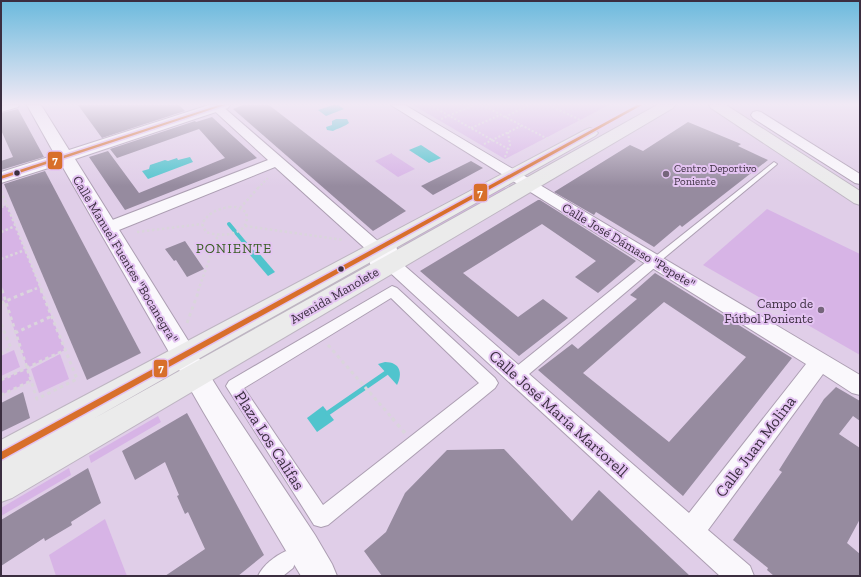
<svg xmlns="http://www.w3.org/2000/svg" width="861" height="577" viewBox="0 0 861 577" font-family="'Zilla Slab',serif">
<rect width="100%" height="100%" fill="#e0cee8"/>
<g fill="#d7b4e6">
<polygon points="413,105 609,105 505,159"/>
<polygon points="392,153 392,154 415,169 398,177 375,161"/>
<polygon points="503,187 509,190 407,248 402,243"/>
<polygon points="7,205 65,350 27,368 31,381 1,395 1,380 27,368 5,302 1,303 1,207"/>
<polygon points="767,209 860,254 860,355 703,265"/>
<polygon points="360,266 366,272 227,350 222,343"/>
<polygon points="14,350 20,367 1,376 1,356"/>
<polygon points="60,354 69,379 39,393 31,369"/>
<polygon points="158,416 161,422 91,463 89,456"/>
<polygon points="69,468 71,475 1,516 1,508"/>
<polygon points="105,519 127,576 56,576 49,555"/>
</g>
<g fill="#50c4cd">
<polygon points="333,105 338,105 344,109 326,116 318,110"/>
<path d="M336,119h11l2,4c-3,3 -13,6 -16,8l-6,-1 -1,-3 6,-2v-4z"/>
<polygon points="421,145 441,158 429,163 409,150"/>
<polygon points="190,157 193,162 148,179 142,171 149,169 150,165 165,160 168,161 177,158 178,160"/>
<polygon points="257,251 275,272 268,276 250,255"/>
<path d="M385,362c15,0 18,11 12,23l-19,-21z"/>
<polygon points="323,406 334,420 317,432 307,418"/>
</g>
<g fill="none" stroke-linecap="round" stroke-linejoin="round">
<polyline stroke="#50c4cd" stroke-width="4" points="229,224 253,253"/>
<polyline stroke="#50c4cd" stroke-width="5" points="328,413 386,373"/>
</g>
<g fill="#968b9f" fill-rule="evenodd">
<polygon points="78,105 179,105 185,111 102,138"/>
<polygon points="243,105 269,105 406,211 373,231 233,109"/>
<polygon points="18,109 44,157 1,170 1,161 13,157 1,130 1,113"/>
<polygon points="212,117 257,158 125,210 89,157 108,151 139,193 225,158 199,129 117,158 110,149 195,121 196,122"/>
<polygon points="688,122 741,144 738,146 768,160 682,227 680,225 654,247 596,212 594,215 554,192 630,145 643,151"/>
<polygon points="471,161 483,168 433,195 421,186"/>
<polygon points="45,171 141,353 87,380 4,184"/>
<polygon points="538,200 540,200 636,261 598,293 575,277 596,261 542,224 463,273 518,317 543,299 568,318 519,356 420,271"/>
<polygon points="185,241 204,269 187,277 176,260 174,261 165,249"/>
<path d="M655,273l137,85 -109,138 -145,-126 34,-26 6,5 59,-50 -7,-4zM664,302l82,55 -77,85 -86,-69z"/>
<polygon points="836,387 860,401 860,421 853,416 839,434 860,448 860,519 847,543 860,554 860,576 774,576 767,570 768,568 733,540 782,472 779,470 824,399"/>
<polygon points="23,392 30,418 1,432 1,403"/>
<polygon points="187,413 264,555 238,576 165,576 205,549 188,512 185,514 177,496 179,495 165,462 135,480 122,451"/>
<polygon points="504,449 572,521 599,490 690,576 382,576 364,551 386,532 405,493 447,450"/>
<polygon points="88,468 101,503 71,522 72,525 45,541 44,538 1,566 1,520"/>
</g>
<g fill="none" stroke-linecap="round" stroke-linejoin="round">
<g stroke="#ac9eb2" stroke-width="2">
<polygon id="service" points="774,162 777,164 776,165 658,263 652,263 651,261 652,259"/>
</g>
<g stroke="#ac9eb2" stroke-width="2">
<g id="pedestrian">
<polygon points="6,105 19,105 18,107 1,112 1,106"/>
<polygon points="655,257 659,258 661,261 659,264 522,380 517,382 512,380 509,375 512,370 651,258"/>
<path d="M392,286l5,2 98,90 3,5 -3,5 -167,137 -7,2 -7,-2 -88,-139 3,-5zM391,298l88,85 -156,122 -79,-117z"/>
<path d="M286,551l7,3 3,7 -3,7 -10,8h-25c5,-11 17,-20 28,-25z"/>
</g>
</g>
<g stroke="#ac9eb2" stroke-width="2">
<g id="minor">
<polygon points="208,105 221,105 380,243 382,240 388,238 394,240 396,244 399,261 689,513 806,364 391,105 405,105 860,375 860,395 852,393 823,374 708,530 750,566 754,576 720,576 385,268 379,270 373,268 370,264 369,252 275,167 114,232 108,233 102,232 100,228 102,224 268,160"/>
<polygon points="757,111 761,112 860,174 860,184 855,183 753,118 751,115 753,112"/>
</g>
</g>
<g stroke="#ac9eb2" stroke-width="2">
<polygon id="tertiary" points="27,105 41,105 69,150 209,105 230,105 228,108 75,159 222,395 315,535 332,564 337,576 301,576 204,413 61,164 1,183 1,172 55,155"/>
</g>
<g stroke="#beb5c2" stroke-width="2">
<g id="primary">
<polygon points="657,105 675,105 673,108 12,498 1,502 1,440 585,130 590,128 595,130 598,133 595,136 221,346 93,419"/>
<polygon points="709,105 726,105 860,191 860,205 854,203 711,108"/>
</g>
</g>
<g stroke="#dad5dc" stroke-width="2" stroke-dasharray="2 2" stroke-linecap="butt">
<polyline points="430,105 510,150"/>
<polyline points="482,105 548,139"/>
<polyline points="549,105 582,121"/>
<polyline points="505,117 529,105"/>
<polyline points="441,119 474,105"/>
<polyline points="471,128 500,115"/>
<polyline points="484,144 521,126"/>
<polyline points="505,157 510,145 508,132"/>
<polyline points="258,188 268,178"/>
</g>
<g stroke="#dad5dc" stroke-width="2.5" stroke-dasharray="2.5 2.5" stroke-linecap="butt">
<polyline points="1,191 42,291"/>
<polyline points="1,207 7,205"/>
<path d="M229,207h7l10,5c6,23 -24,26 -40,20l-4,-8c6,-11 15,-15 27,-17z"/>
<polyline points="240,208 259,187"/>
<polyline points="245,226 344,240"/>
<polyline points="1,232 15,226"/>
<polyline points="137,232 202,224"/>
<polyline points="1,259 25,250"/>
<polyline points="1,288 2,291"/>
<polyline points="30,291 40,287"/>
<polyline points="198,291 218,235"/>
</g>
<g stroke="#dad5dc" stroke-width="3" stroke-dasharray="3.5 3.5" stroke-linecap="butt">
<polyline points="2,290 37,399 77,379 41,290"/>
<polyline points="1,303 32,290"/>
<polyline points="187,323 199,290"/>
<polyline points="1,324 11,348 1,353"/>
<polyline points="15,333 52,316"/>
<polyline points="328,345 393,419"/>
<polyline points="1,380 65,350"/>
<polyline points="1,395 31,381"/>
</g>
<polyline stroke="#dad5dc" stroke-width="3.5" stroke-dasharray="4 4" stroke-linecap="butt" points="392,418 405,433"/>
<use href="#service" fill="#faf8fc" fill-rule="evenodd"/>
<use href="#pedestrian" fill="#faf8fc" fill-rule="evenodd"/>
<use href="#minor" fill="#faf8fc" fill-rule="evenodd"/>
<use href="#tertiary" fill="#faf8fc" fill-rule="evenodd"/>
<use href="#primary" fill="#ebebeb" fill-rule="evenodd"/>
<g stroke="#e4c4f2" stroke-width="3">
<g id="bus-1">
<polygon points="219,105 225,105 1,179 1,176"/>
<polygon points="637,105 642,105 1,460 1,452"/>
</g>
</g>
<use href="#bus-1" fill="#d86f2b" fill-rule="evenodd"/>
</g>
<linearGradient id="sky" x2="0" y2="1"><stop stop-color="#6bbadd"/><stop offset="0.56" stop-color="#f1e9f5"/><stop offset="1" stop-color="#f1e9f5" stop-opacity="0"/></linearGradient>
<rect width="861" height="186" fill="url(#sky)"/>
<g fill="#3b2e40" stroke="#e4c4f2" stroke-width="1.5">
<circle cx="17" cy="173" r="3.5"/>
<circle cx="341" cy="269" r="3.5"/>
</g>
<g fill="#75667b" stroke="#e4c4f2" stroke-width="1.5">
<circle cx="666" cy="174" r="4"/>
<circle cx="821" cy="310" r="4"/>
</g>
<g text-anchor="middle" stroke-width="4" stroke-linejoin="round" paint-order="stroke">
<g font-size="11" fill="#3b2e40" stroke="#e4c4f2" text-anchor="start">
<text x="674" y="172">Centro Deportivo<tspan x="674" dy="13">Poniente</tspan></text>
</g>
<g font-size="13" fill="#3b2e40" stroke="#e4c4f2">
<text transform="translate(629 245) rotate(31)" y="5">Calle José Dámaso "Pepete"</text>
<text transform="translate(126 259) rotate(59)" y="5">Calle Manuel Fuentes "Bocanegra"</text>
<text transform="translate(334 295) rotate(-30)" y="5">Avenida Manolete</text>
</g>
<g font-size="13" fill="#3b2e40" stroke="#e4c4f2" text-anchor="end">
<text x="813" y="308">Campo de<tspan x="813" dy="15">Fútbol Poniente</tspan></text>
</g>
<g font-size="14" letter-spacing="1" fill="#375e21" stroke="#e4c4f2">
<text x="234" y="253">PONIENTE</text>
</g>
<g font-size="16" fill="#3b2e40" stroke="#e4c4f2">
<text transform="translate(559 413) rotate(42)" y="6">Calle José María Martorell</text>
<text transform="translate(270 440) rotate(57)" y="6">Plaza Los Califas</text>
<text transform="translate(755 446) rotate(-53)" y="6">Calle Juan Molina</text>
</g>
</g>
<g stroke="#e4c4f2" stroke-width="1.5">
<rect x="47" y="151" width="16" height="19" rx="4" fill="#d86f2b"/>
<rect x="473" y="183" width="15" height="19" rx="4" fill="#d86f2b"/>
<rect x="153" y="359" width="15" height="19" rx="4" fill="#d86f2b"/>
</g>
<g font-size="11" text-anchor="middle" font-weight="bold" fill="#fff">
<text x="55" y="164">7</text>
<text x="480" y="197">7</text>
<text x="161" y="372">7</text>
</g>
<rect width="861" height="577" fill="none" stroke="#3b2e40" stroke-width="4"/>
</svg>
